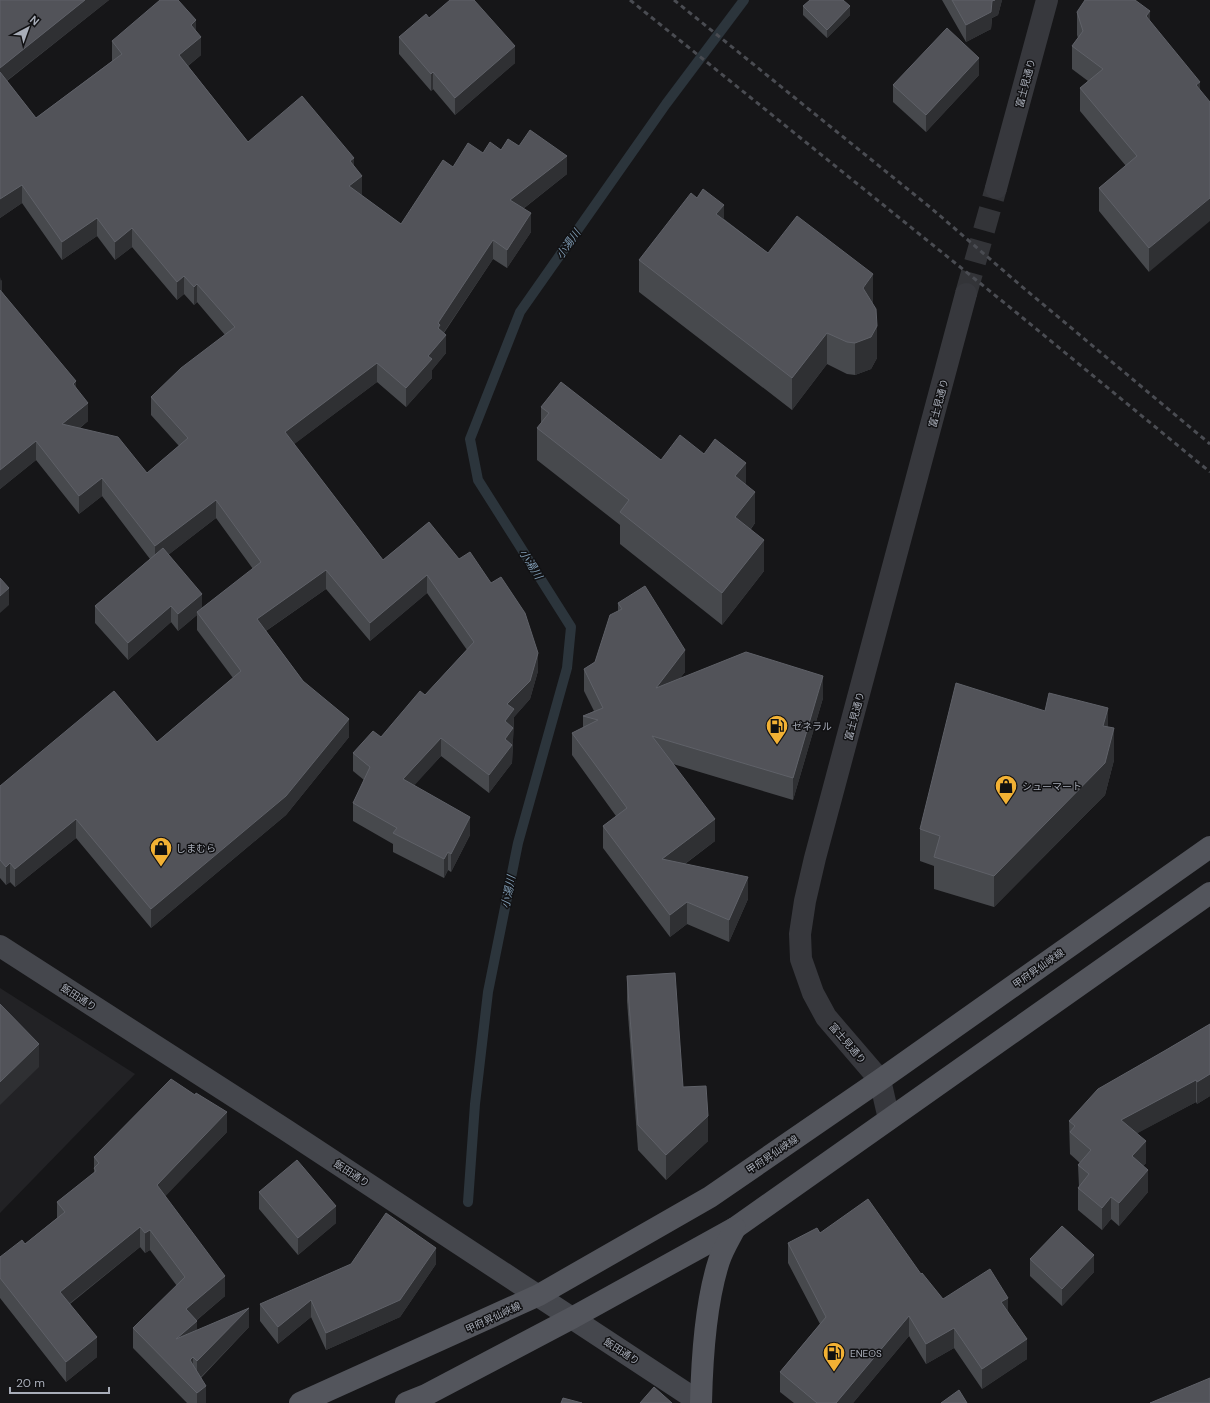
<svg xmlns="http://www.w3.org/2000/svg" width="1210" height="1403" viewBox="0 0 1210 1403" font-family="'DM Sans','Noto Sans JP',sans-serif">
<rect width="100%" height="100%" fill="#161618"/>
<polygon fill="#222225" points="0,988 135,1074 0,1213"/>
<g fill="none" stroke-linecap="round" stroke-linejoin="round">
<polyline stroke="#2c353c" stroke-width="10" points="468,1202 475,1104 488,992 518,843 567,668 571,627 478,480 470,439 520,312 666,104 744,0"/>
<polyline stroke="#333438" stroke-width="22" stroke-dasharray="22 11" stroke-linecap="butt" points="966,294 996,188"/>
<g stroke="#37383d" stroke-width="22">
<polyline points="996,188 1047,0"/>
<polyline points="889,1119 880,1080 826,1017 813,993 801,959 800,934 805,901 815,858 966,294"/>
</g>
<polyline stroke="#45474d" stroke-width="22" points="0,946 286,1130 701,1403"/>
<g stroke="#53555c" stroke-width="22">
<polyline points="300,1403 539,1295 710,1197 880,1080 1210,847"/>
<polyline points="406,1403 426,1395 572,1318 735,1228 1210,893"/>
<path d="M701,1403c1,-45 4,-99 18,-142 4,-12 11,-23 16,-33"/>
</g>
<g stroke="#4a4c52" stroke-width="3" stroke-dasharray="5 4" stroke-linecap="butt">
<polyline points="630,0 1012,309 1210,472"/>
<polyline points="674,0 931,208 1020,285 1210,444"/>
</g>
</g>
<g fill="#47494d" fill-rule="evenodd">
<path d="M0,0h109l-102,81 29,37 76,-57v-20l84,-10 5,24 -13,11 60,76 106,24 8,28 -1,1 40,29 52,-57 30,-14 36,-7 48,28 -44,35 8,23 -24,36 -14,-9 -49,74 2,20 -14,17v8l-26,29 -29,-25 -83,62 89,116 46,-38 109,149 -8,28 -16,18 -2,46 -23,30 -48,-37 -27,29 56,50 -19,37 -3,-2 -4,8 -51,-26v-8l-40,-23v-18l11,-23 -11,-9v-18l28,-16 44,-42 42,-45 -40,-57 -57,48 -44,-52 -60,42 37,50 46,56 -63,78 -135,113 -75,-90 -61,49 -5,-5 -4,3 -6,-7v-92l157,-44 76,-64 -36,-48v-15l-19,16 -7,-9 -43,38 -33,-37v-17l55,-47 -48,-63 -23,18 -43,-54 -36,29v-212l2,15 74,95 12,34 -8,7 67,45 32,-27 -28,-31v-18l74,-62 -28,-33 -3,3 -10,-11 -7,6 -45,-53 -17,13 -18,-24 -35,24 -40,-57 -22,15zM216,518l37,51 -51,39 -34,-53z"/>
<polygon points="942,0 1002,0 998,15 992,18 991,29 966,42"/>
<polygon points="803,6 850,15 827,38 803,15"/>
<polygon points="1150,11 1149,272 1099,211 1099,188 1126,166 1080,111 1080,88 1088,81 1072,69 1072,46 1078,38 1077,35 1077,12"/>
<polygon points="429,18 515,63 455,115 433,89 431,91 399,54 399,37"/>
<polygon points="979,75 926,132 893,102 893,85"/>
<polygon points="724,219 768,253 873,305 877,358 871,369 855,375 847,374 827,364 792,410 639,292 639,260"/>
<polygon points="541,407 661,460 704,454 746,484 755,523 751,529 764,571 722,625 620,544 620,525 537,460 537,428 541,423"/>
<polygon points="618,603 685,672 680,678 823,698 793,800 673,764 715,841 685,864 748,899 729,942 687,924 670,937 603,848 603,826 616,816 572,755 572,733 583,728 583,716 594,711 584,691 584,669 595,662 618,611"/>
<polygon points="1045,711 1108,727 1114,760 1105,795 994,907 934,889 934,866 920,861 920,829"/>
<polygon points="627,976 683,1087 708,1141 666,1180 638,1150 627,1001"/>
<polygon points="1210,1024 1210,1096 1197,1104 1196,1102 1137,1133 1146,1163 1143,1166 1148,1192 1119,1226 1111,1219 1102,1230 1078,1210 1078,1188 1079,1187 1078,1165 1080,1163 1070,1154 1069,1121 1166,1050"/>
<polygon points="227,1132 165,1196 225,1296 197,1320 197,1330 249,1327 201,1378 206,1403 187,1403 133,1348 133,1328 177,1286 150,1250 145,1253 140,1247 70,1304 97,1357 66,1382 0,1298 0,1257 25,1244 57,1218 57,1202 94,1173 94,1157"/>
<polygon points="259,1192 336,1223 298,1255 259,1209"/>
<polygon points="820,1233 921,1274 943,1299 1008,1311 1027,1359 982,1389 954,1348 926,1364 909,1336 853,1403 794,1403 780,1392 780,1372 820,1324 788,1263 788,1243"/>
<polygon points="1030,1259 1094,1272 1062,1306 1030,1276"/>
<polygon points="436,1264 400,1317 326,1350 311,1317 278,1344 260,1321 260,1304"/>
</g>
<g fill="#2f3033">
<polygon points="85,0 109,0 0,86 0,68"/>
<polygon points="995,0 1002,0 998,15 992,18 991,29 966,42 966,25 992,1"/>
<polygon points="850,6 850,15 827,38 827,30"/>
<polygon points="1150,11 1150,34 1146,16"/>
<polygon points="196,20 196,39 191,25"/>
<polygon points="201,37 201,55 179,73 179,55"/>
<polygon points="515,46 515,63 455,115 455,98"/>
<polygon points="979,58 979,75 926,132 926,115"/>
<polygon points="433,72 433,89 431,91 431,74"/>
<polygon points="1200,82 1200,105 1196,85"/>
<polygon points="567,156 567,174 510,219 510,200"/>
<polygon points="354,158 354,176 350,161"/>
<polygon points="362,176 362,194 349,205 349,186"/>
<polygon points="22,185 22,203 0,218 0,199"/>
<polygon points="1210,198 1210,221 1149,272 1149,248"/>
<polygon points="724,205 724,237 716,214"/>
<polygon points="531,213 531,232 507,268 507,250"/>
<polygon points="97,218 97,236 62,260 62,242"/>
<polygon points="132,228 132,247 115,260 115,242"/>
<polygon points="493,240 493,259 440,338 446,335 446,353 432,370 432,378 406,407 406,388 428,356 438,323"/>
<polygon points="873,274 873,306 863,288"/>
<polygon points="184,276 184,294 177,300 177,282"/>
<polygon points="2,280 2,298 0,300 0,281"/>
<polygon points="197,284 197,302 194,305 194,287"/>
<polygon points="877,326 877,358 871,369 855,375 855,343"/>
<polygon points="827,333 827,364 792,410 792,378"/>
<polygon points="377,363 377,382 285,451 285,432"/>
<polygon points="76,381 76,399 73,384"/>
<polygon points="88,403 88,421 62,442 62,424"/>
<polygon points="36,441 36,460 0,489 0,470"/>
<polygon points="746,463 746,495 735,476"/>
<polygon points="102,478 102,496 79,514 79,496"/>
<polygon points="755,492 755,523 735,549 735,517"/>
<polygon points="216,500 216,518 155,565 155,546"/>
<polygon points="764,540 764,571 722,625 722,593"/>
<polygon points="326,570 326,589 257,637 257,619"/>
<polygon points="427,575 427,593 370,641 370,623"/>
<polygon points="9,588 9,605 0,613 0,596"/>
<polygon points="202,594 202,611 197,612 197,615 178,631 178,614"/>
<polygon points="171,606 171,622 128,660 128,643"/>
<polygon points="685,650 685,672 656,709 656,688"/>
<polygon points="538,653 538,671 530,699 514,717 512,763 489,793 489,775 507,704"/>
<polygon points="823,676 823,698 793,800 793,778"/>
<polygon points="1108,708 1108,740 1103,726"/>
<polygon points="349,719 349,737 286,815 151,928 151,909"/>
<polygon points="1114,728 1114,760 1105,795 994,907 994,876"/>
<polygon points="441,738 441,756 403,798 403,779"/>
<polygon points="470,817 470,835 451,872 451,854"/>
<polygon points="76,819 76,838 15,887 15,869"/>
<polygon points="715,819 715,841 662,881 662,859"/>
<polygon points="448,852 448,870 444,878 444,859"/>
<polygon points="10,863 10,882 6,885 6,867"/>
<polygon points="748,877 748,899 729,942 729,920"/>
<polygon points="687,902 687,924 670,937 670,915"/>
<polygon points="39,1044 39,1067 0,1105 0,1082"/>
<polygon points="1210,1074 1210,1096 1197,1104 1197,1082"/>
<polygon points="1196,1080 1196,1102 1121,1142 1121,1120"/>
<polygon points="227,1112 227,1132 157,1205 157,1185"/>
<polygon points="708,1116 708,1141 666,1180 666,1155"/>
<polygon points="1146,1141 1146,1163 1132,1178 1132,1156"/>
<polygon points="1148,1170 1148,1192 1119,1226 1119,1203"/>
<polygon points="1111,1197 1111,1219 1102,1230 1102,1208"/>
<polygon points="336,1206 336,1223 298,1255 298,1238"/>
<polygon points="140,1227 140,1247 60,1311 60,1292"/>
<polygon points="150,1230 150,1250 145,1253 145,1233"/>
<polygon points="436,1248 436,1264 400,1317 326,1350 326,1333"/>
<polygon points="1094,1255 1094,1272 1062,1306 1062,1289"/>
<polygon points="225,1276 225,1296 186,1329 186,1309"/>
<polygon points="1008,1298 1008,1318 1001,1302"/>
<polygon points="311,1300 311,1317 278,1344 278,1327"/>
<polygon points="249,1308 249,1327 197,1381 197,1361"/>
<polygon points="909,1316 909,1336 853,1403 836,1403"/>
<polygon points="197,1321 197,1341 176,1339"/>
<polygon points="954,1328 954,1348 926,1364 926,1344"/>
<polygon points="97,1337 97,1357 66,1382 66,1362"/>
<polygon points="1027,1339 1027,1359 982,1389 982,1369"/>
<polygon points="193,1357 193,1377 190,1360"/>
<polygon points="206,1386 206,1403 197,1403 197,1393"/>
</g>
<g fill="#525359" stroke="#5f6168">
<polygon points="0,0 85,0 0,68"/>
<polygon points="160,0 178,0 196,20 191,25 201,37 179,55 248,142 302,96 354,158 350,161 362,176 349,186 401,224 443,160 453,167 468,143 483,153 490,142 501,150 508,139 519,146 530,130 567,156 510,200 531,213 507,250 493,240 438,323 440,325 438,328 446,335 428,356 432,359 406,388 377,363 285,432 383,560 429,522 459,559 470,552 491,583 501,577 525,613 538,653 530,681 507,704 514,709 505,721 513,728 505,739 512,745 489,775 441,738 403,779 470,817 451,854 448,852 444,859 393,833 397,828 353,803 370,767 353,753 373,731 381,737 420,691 425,695 474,642 427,575 370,623 326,570 257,619 303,681 349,719 286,796 151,909 76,819 15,869 10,863 6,867 0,860 0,786 114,691 157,742 241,671 197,612 261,562 216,500 155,546 102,478 79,496 36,441 0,470 0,290 76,381 73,384 88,403 62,424 118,437 147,473 188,438 151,397 181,368 235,327 197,284 194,287 184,276 177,282 132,228 115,242 97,218 62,242 22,185 0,199 0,72 36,118 122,54 112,41"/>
<polygon points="450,0 474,0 515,46 455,98 433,72 431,74 399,37 426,14 429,18"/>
<polygon points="810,0 843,0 850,6 827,30 803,6"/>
<polygon points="952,0 995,0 992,1 991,12 966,25"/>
<polygon points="1085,0 1135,0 1150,11 1146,16 1200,82 1196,85 1210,102 1210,198 1149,248 1099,188 1137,156 1080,88 1103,69 1072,46 1083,31 1077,12"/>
<polygon points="947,28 979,58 926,115 893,85"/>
<polygon points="703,189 724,205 716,214 768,253 797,216 873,274 863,288 876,309 877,326 871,337 855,343 847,342 827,333 792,378 639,260 691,193 697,198"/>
<polygon points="561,382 661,460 680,435 704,454 715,439 746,463 735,476 755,492 735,517 764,540 722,593 620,512 629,500 537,428 549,413 541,407"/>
<polygon points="163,548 202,594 178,614 171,606 128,643 95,606"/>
<polygon points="0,578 9,588 0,596"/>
<polygon points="645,586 685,650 656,688 746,652 823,676 793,778 652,736 715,819 662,859 748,877 729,920 687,902 670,915 603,826 627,808 572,733 598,720 583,716 603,708 584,669 595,662 610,615 622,609 618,603"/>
<polygon points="956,683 1045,711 1049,693 1108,708 1103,726 1114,728 1105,763 994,876 934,857 940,836 920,829"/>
<polygon points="675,973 683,1087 706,1086 708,1116 666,1155 638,1125 627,976"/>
<polygon points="0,1004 39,1044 0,1082"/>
<polygon points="1210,1024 1210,1074 1197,1082 1196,1080 1121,1120 1146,1141 1132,1156 1148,1170 1119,1203 1111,1197 1102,1208 1078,1188 1089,1174 1078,1165 1091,1150 1070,1132 1075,1126 1069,1121 1098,1089 1166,1050"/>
<polygon points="171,1079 195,1095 196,1093 227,1112 157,1185 225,1276 186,1309 197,1321 176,1339 249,1308 197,1361 193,1357 190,1360 206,1386 197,1393 133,1328 185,1277 150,1230 145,1233 140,1227 60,1292 97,1337 66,1362 0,1278 0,1257 22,1240 25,1244 65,1212 57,1202 96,1171 94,1168 99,1163 94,1157"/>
<polygon points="297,1160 336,1206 298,1238 259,1192"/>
<polygon points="868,1199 921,1274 922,1273 943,1299 990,1269 1008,1298 1001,1302 1027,1339 982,1369 954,1328 926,1344 909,1316 836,1403 817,1403 780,1372 826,1317 788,1243 817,1228 820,1233"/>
<polygon points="386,1213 436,1248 400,1300 326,1333 311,1300 278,1327 260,1304 351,1264"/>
<polygon points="1062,1226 1094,1255 1062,1289 1030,1259"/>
<polygon points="1210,1378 1210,1403 1150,1403"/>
<polygon points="654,1387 672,1403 640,1403"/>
<polygon points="959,1390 967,1403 941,1403"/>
<polygon points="563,1398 582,1403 561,1403"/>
</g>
<defs>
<g id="fuel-pin" transform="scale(1.15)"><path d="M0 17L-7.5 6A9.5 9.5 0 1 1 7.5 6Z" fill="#f2b134" stroke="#111113"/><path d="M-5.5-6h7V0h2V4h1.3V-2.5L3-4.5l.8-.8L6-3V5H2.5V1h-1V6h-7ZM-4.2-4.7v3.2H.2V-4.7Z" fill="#111"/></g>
<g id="shop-pin" transform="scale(1.15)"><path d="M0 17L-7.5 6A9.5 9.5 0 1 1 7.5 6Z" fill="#f2b134" stroke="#111113"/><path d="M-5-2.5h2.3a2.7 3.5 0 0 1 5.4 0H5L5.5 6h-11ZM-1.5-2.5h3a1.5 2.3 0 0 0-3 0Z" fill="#111"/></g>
</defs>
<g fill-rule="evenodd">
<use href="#fuel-pin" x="777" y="726"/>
<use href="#shop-pin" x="1006" y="786"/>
<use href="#shop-pin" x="161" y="848"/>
<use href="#fuel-pin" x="834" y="1353"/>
</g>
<g text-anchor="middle" stroke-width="3" stroke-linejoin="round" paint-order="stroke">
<g font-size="10" fill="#a8adb8" stroke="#111113">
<text transform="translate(1025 83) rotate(-75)" y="4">富士見通り</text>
<text transform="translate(938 403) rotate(-75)" y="4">富士見通り</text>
<text transform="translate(854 716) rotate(-75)" y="4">富士見通り</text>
<text transform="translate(1038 968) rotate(-35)" y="4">甲府昇仙峡線</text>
<text transform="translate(79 997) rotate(33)" y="4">飯田通り</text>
<text transform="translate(848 1043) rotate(49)" y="4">富士見通り</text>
<text transform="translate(772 1154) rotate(-34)" y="4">甲府昇仙峡線</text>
<text transform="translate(352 1173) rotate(33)" y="4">飯田通り</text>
<text transform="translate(493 1317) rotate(-25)" y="4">甲府昇仙峡線</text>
<text transform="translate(622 1351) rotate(33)" y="4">飯田通り</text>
</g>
<g font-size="10" fill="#a8adb8" stroke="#111113" text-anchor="start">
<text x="792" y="730">ゼネラル</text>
<text x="1022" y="790">シューマート</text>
<text x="176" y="852">しまむら</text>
<text x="850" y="1357">ENEOS</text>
</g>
<g font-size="11" font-style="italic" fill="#7f9bb3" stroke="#111113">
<text transform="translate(568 244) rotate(-55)" y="4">小湯川</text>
<text transform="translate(531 564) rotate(58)" y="4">小湯川</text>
<text transform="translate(508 892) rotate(-79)" y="4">小湯川</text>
</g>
</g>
<g transform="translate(28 28) rotate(41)" stroke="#111113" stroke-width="3" paint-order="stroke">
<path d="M0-3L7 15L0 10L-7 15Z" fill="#a8adb8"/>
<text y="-6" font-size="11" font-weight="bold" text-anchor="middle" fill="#a8adb8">N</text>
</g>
<path d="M10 1387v6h99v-6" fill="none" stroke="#a8adb8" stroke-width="2"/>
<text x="16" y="1387" font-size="12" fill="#a8adb8" stroke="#111113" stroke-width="3" paint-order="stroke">20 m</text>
</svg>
